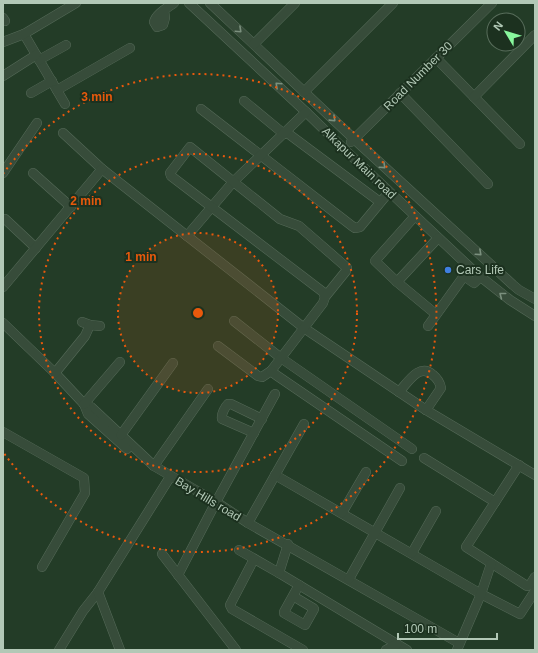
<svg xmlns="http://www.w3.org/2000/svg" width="538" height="653" viewBox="0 0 538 653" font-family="Arial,sans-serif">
<rect width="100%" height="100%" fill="#233c27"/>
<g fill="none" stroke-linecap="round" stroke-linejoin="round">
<g stroke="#556a58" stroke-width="10">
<g id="minor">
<polyline points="189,3 306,112 344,149 477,274 510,300 535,316"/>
<polyline points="210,3 354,139 513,285 519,290 535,299"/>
<path d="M164,10l1,8 -2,7 -6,2 -3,-5c2,-8 13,-14 20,-19"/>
<polyline points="3,18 5,21"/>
<polyline points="24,34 65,104"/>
<polyline points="3,42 24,34 76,3"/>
<polyline points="254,44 295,3"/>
<polyline points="436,58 520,144"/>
<polyline points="39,60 66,45"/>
<polyline points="3,76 36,55"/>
<polyline points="57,90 130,48"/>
<polyline points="304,92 393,3"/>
<polyline points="31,93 52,81"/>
<polyline points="400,93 488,184"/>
<polyline points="474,97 535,35"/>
<polyline points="244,101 284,134"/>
<polyline points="201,109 352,226 355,228 360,227 389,192"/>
<polyline points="286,132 380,202"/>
<polyline points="63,133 102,169 304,328 426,410 535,475"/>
<polyline points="351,142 492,3"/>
<polyline points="3,173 37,123"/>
<polyline points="33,173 71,207"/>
<polyline points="415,216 375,261 397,282 438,238"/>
<polyline points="5,219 36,248"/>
<polyline points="187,236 233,182 306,112"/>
<polyline points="397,282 432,311"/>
<polyline points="3,287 102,169"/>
<polyline points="234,321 281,358 412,449"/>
<polyline points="82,322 90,325 100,326"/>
<polyline points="3,323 55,373 84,404 91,407 154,466 216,502 248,523 459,643"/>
<polyline points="428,326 464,276 474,283 480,277"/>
<polyline points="218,346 258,376 262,377 271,371 323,303 325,297 323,292 171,176 170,173 190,147 280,219 299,226 345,266 347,268 346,271 325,297"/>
<polyline points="271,371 276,375 402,461"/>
<polyline points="55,373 85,336 90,325"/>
<path d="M399,392c9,-10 21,-30 34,-17 5,4 7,8 8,13l-15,22"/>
<polyline points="84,404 88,414 127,449"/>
<polyline points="84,404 120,362"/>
<polyline points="3,432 84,478 85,493 42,567"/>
<path d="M254,433l-32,-14c-1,-5 3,-12 6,-15h3l31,15"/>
<polyline points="121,435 173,363"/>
<polyline points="424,458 495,502"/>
<polyline points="519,465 466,547 527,586 530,585 535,577"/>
<polyline points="154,466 208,389"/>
<polyline points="275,475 481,594 520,614 535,591"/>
<polyline points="342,513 366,472"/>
<polyline points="248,523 304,424"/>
<polyline points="288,544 279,573 407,650"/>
<polyline points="239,550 279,573"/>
<polyline points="412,553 436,511"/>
<polyline points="162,554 236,650"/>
<polyline points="254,559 230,605 232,609 303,650"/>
<polyline points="178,575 216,502 275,394"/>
<polyline points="349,579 400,488"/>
<polyline points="293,596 313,608 314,609 305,625 284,613 284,612 299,585"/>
<polyline points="59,650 83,611 98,592"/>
<polyline points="120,650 98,592 170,477"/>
<polyline points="386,650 397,644"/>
<polyline points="457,650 481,594 491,564"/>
</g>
</g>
<use href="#minor" stroke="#374c3a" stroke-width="9"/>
</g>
<defs><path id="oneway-chevron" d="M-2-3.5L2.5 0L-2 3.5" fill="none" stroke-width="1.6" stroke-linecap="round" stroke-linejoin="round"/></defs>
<g stroke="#7b907e">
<use href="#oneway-chevron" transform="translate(239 30) rotate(43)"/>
<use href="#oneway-chevron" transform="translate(278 85) rotate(-137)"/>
<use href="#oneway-chevron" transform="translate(333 119) rotate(44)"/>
<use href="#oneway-chevron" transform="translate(383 166) rotate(42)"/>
<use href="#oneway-chevron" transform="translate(479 253) rotate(42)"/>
<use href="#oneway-chevron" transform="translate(502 295) rotate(-142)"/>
</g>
<circle cx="198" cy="313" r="80" fill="#e8590c" fill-opacity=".12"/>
<g fill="none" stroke="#e8590c" stroke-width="2" stroke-dasharray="2 4">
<circle cx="198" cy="313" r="80"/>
<circle cx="198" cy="313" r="159"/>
<path d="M3 174A239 239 0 1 1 3 452"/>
</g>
<circle fill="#3f7fe0" stroke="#1c311f" stroke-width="1.5" cx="448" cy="270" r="4"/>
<g text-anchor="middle" stroke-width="4" stroke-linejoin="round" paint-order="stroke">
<g font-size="12" fill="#b2c8b6" stroke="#1c311f">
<text transform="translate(418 76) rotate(-45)" y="4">Road Number 30</text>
<text transform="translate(359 163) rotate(44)" y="4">Alkapur Main road</text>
<text transform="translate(208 499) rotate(31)" y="4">Bay Hills road</text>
</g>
<g font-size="12" fill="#b2c8b6" stroke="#1c311f" text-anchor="start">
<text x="456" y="274">Cars Life</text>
</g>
</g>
<circle cx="198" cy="313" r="6" fill="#e8590c" stroke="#1c311f" stroke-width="2"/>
<g font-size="12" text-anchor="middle" font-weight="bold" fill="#e8590c" stroke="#1c311f" stroke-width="4" stroke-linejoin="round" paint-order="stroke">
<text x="97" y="101">3 min</text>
<text x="86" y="205">2 min</text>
<text x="141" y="261">1 min</text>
</g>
<rect width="538" height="653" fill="none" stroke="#b2c8b6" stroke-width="8"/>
<g transform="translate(506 32) rotate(308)"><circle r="19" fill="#1c311f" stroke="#586d5b"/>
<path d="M0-3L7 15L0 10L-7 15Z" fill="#88f79d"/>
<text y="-6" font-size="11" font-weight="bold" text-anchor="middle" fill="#b2c8b6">N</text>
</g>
<path d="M398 633v6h99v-6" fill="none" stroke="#b2c8b6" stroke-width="2"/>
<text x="404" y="633" font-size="12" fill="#b2c8b6" stroke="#1c311f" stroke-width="3" paint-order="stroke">100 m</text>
</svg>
